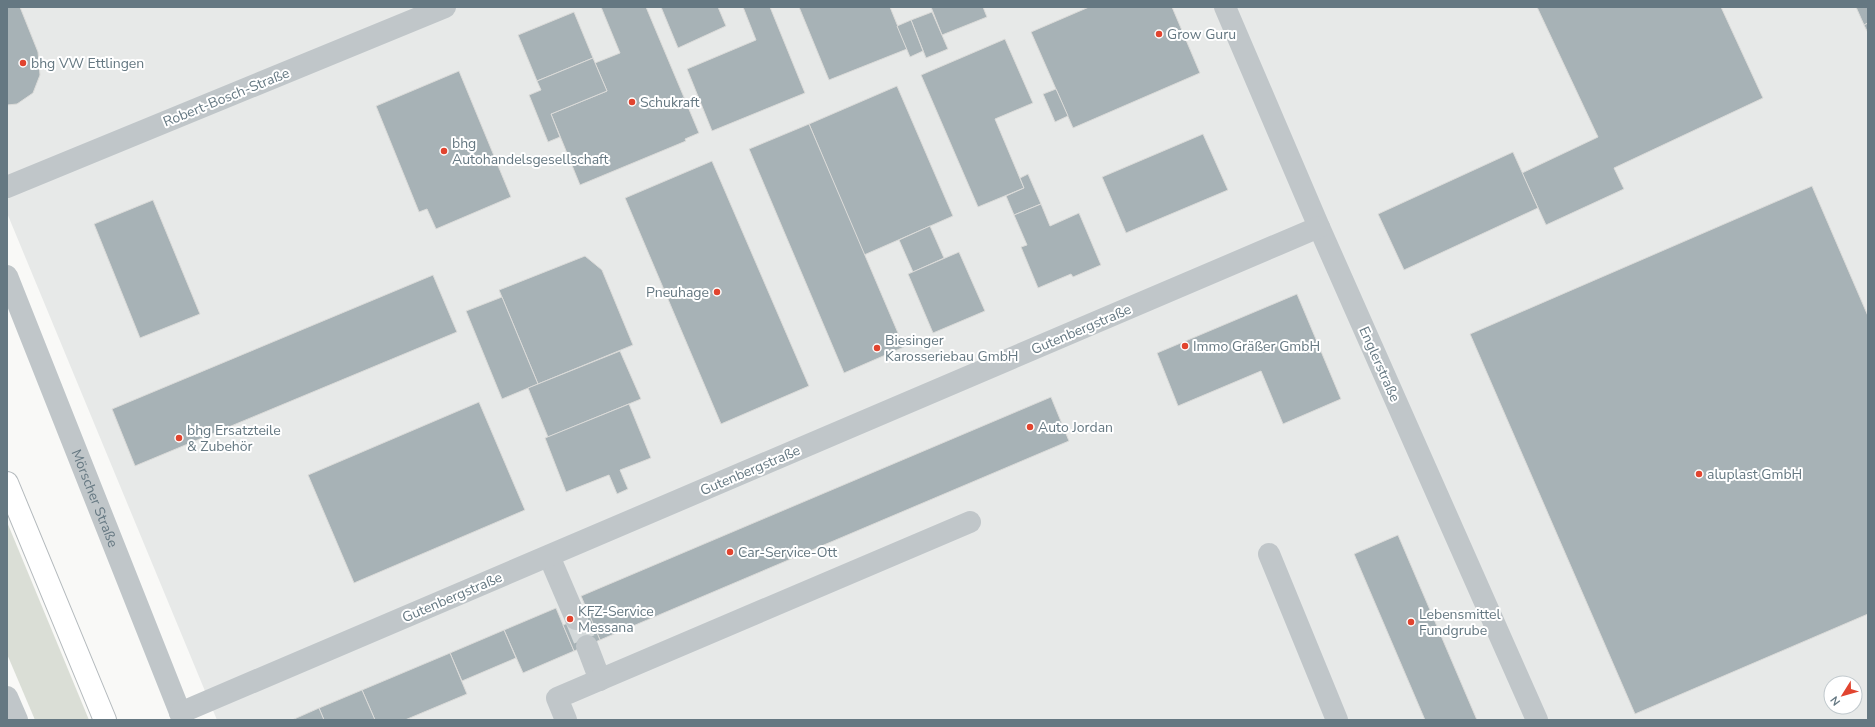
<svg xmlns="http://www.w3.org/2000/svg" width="1875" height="727" viewBox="0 0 1875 727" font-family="'Nunito Sans',sans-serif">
<rect width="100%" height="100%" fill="#f9f9f7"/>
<path fill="#e7e9e8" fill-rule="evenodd" d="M7,7h1861v713h-1651l-210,-507zM1831,683h24v24h-24z"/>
<polygon fill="#daded6" points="7,522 89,720 35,720 7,654"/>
<g fill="#a7b2b6" stroke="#dbdbd9">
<polygon points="7,7 20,7 38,52 40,75 33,93 17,104 7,105"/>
<polygon points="601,7 646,7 699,133 685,139 686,141 580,185 551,114 607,91 595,63 620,53"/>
<polygon points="661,7 718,7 726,26 678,48"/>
<polygon points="743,7 770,7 805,93 712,131 687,69 756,40"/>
<polygon points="799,7 890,7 907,49 829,80"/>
<polygon points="931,7 983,7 987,17 942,35"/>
<polygon points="1089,7 1172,7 1200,73 1073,128 1031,32"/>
<polygon points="1537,7 1721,7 1763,98 1614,168 1624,189 1546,225 1522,173 1598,137"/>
<polygon points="1856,7 1868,7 1868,23 1864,25"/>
<polygon points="574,12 593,58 537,81 518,35"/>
<polygon points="932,12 948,49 926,58 911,20"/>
<polygon points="911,20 923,51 910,57 897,26"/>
<polygon points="1868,23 1868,33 1864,25"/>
<polygon points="1005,39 1033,103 995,119 1024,188 978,207 921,75"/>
<polygon points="593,58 607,91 551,114 560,137 548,142 529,95 541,90 537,81"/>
<polygon points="459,71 511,197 436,229 427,209 419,212 376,106"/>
<polygon points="897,86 953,216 864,255 809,124"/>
<polygon points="1056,89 1068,116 1055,122 1043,94"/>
<polygon points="809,124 904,347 844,373 749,149"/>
<polygon points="1203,134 1228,190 1126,233 1102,177"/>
<polygon points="1513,152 1538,208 1404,270 1378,214"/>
<polygon points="712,161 809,386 721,424 625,198"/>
<polygon points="1028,174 1041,204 1014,215 1006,196 1024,188 1020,178"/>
<polygon points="1812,186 1868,316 1868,614 1635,714 1470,334"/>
<polygon points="153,200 200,314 140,338 94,224"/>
<polygon points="1041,204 1050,226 1079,213 1101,265 1073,277 1071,274 1038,288 1021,247 1027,245 1014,215"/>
<polygon points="930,226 944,258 913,272 899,240"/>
<polygon points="959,252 985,311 933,333 908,274"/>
<polygon points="585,256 602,270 633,345 538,384 499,290"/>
<polygon points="433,275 457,332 135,466 112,409"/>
<polygon points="1297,294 1341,399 1283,424 1261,371 1178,406 1157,353"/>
<polygon points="502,297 538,384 502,399 466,311"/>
<polygon points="620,351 641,399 548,437 528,388"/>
<polygon points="1051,397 1069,441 600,640 581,596"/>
<polygon points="479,402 525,510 354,583 308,475"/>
<polygon points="629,404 651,458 620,470 628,489 617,494 609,475 566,492 545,438"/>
<polygon points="1398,535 1477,720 1425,720 1354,554"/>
<polygon points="556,608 574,651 523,673 504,630"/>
<polygon points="589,614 600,640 574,651 563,625"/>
<polygon points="504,630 516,658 462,681 450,653"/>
<polygon points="450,653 467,694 405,720 375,720 362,690"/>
<polygon points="362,690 375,720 324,720 319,708"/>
<polygon points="319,708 324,720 292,720"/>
</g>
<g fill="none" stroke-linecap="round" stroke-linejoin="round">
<polyline stroke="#d4d9da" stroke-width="22" stroke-dasharray="22 11" stroke-linecap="butt" points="576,619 587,646"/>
<g stroke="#b4babd" stroke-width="24">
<polyline id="major" points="7,483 105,720"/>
</g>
<g stroke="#c0c6c9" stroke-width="22">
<polyline points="1225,7 1319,227 1537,720"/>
<polyline points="7,187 445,7"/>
<path id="s1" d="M7,276l176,444"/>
<polyline points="1269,554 1337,720"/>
<polyline points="549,556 576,619"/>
<polyline points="587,646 600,680"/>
<polyline points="7,697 17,720"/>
<polyline points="180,713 1319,227"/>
<polyline points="566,720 557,698 970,522"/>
</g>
<use href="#major" stroke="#fff" stroke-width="22"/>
</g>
<g fill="#e1442f" stroke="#fff" stroke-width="1.5">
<circle cx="1159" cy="34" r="4"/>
<circle cx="23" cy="63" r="4"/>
<circle cx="632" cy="102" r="4"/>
<circle cx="444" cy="151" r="4"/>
<circle cx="717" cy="292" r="4"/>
<circle cx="1185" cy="346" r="4"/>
<circle cx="877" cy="348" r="4"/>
<circle cx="1030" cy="427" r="4"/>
<circle cx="179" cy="438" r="4"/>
<circle cx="1699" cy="474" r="4"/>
<circle cx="730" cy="552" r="4"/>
<circle cx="570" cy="619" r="4"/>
<circle cx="1411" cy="622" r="4"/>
</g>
<g text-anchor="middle" stroke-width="4" stroke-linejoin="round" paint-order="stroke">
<g font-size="14" fill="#657882" stroke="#fff" text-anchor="start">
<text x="1167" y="39">Grow Guru</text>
<text x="31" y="68">bhg VW Ettlingen</text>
<text x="640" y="107">Schukraft</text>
<text x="452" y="148">bhg<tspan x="452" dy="16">Autohandelsgesellschaft</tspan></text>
<text x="709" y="297" text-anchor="end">Pneuhage</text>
<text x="885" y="345">Biesinger<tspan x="885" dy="16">Karosseriebau GmbH</tspan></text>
<text x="1193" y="351">Immo Gräßer GmbH</text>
<text x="1038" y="432">Auto Jordan</text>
<text x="187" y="435">bhg Ersatzteile<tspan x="187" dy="16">&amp; Zubehör</tspan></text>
<text x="1707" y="479">aluplast GmbH</text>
<text x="738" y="557">Car-Service-Ott</text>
<text x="578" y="616">KFZ-Service<tspan x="578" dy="16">Messana</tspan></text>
<text x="1419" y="619">Lebensmittel<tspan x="1419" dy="16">Fundgrube</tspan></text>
</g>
<g font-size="14" fill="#657882" stroke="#fff">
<text transform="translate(226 97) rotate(-22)" y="5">Robert-Bosch-Straße</text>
<text transform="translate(1081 329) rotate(-23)" y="5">Gutenbergstraße</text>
<text transform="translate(1380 364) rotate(66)" y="5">Englerstraße</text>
<text transform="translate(750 470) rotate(-23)" y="5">Gutenbergstraße</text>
<text dy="5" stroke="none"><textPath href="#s1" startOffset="239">Mörscher Straße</textPath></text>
<text transform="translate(452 597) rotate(-23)" y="5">Gutenbergstraße</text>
</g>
</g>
<rect width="1875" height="727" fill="none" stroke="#657882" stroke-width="16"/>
<g transform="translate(1843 695) rotate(233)"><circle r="19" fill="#ffffff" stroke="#c1c9cd"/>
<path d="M0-3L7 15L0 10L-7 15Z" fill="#e1442f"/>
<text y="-6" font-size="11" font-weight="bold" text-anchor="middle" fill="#657882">N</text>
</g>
</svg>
